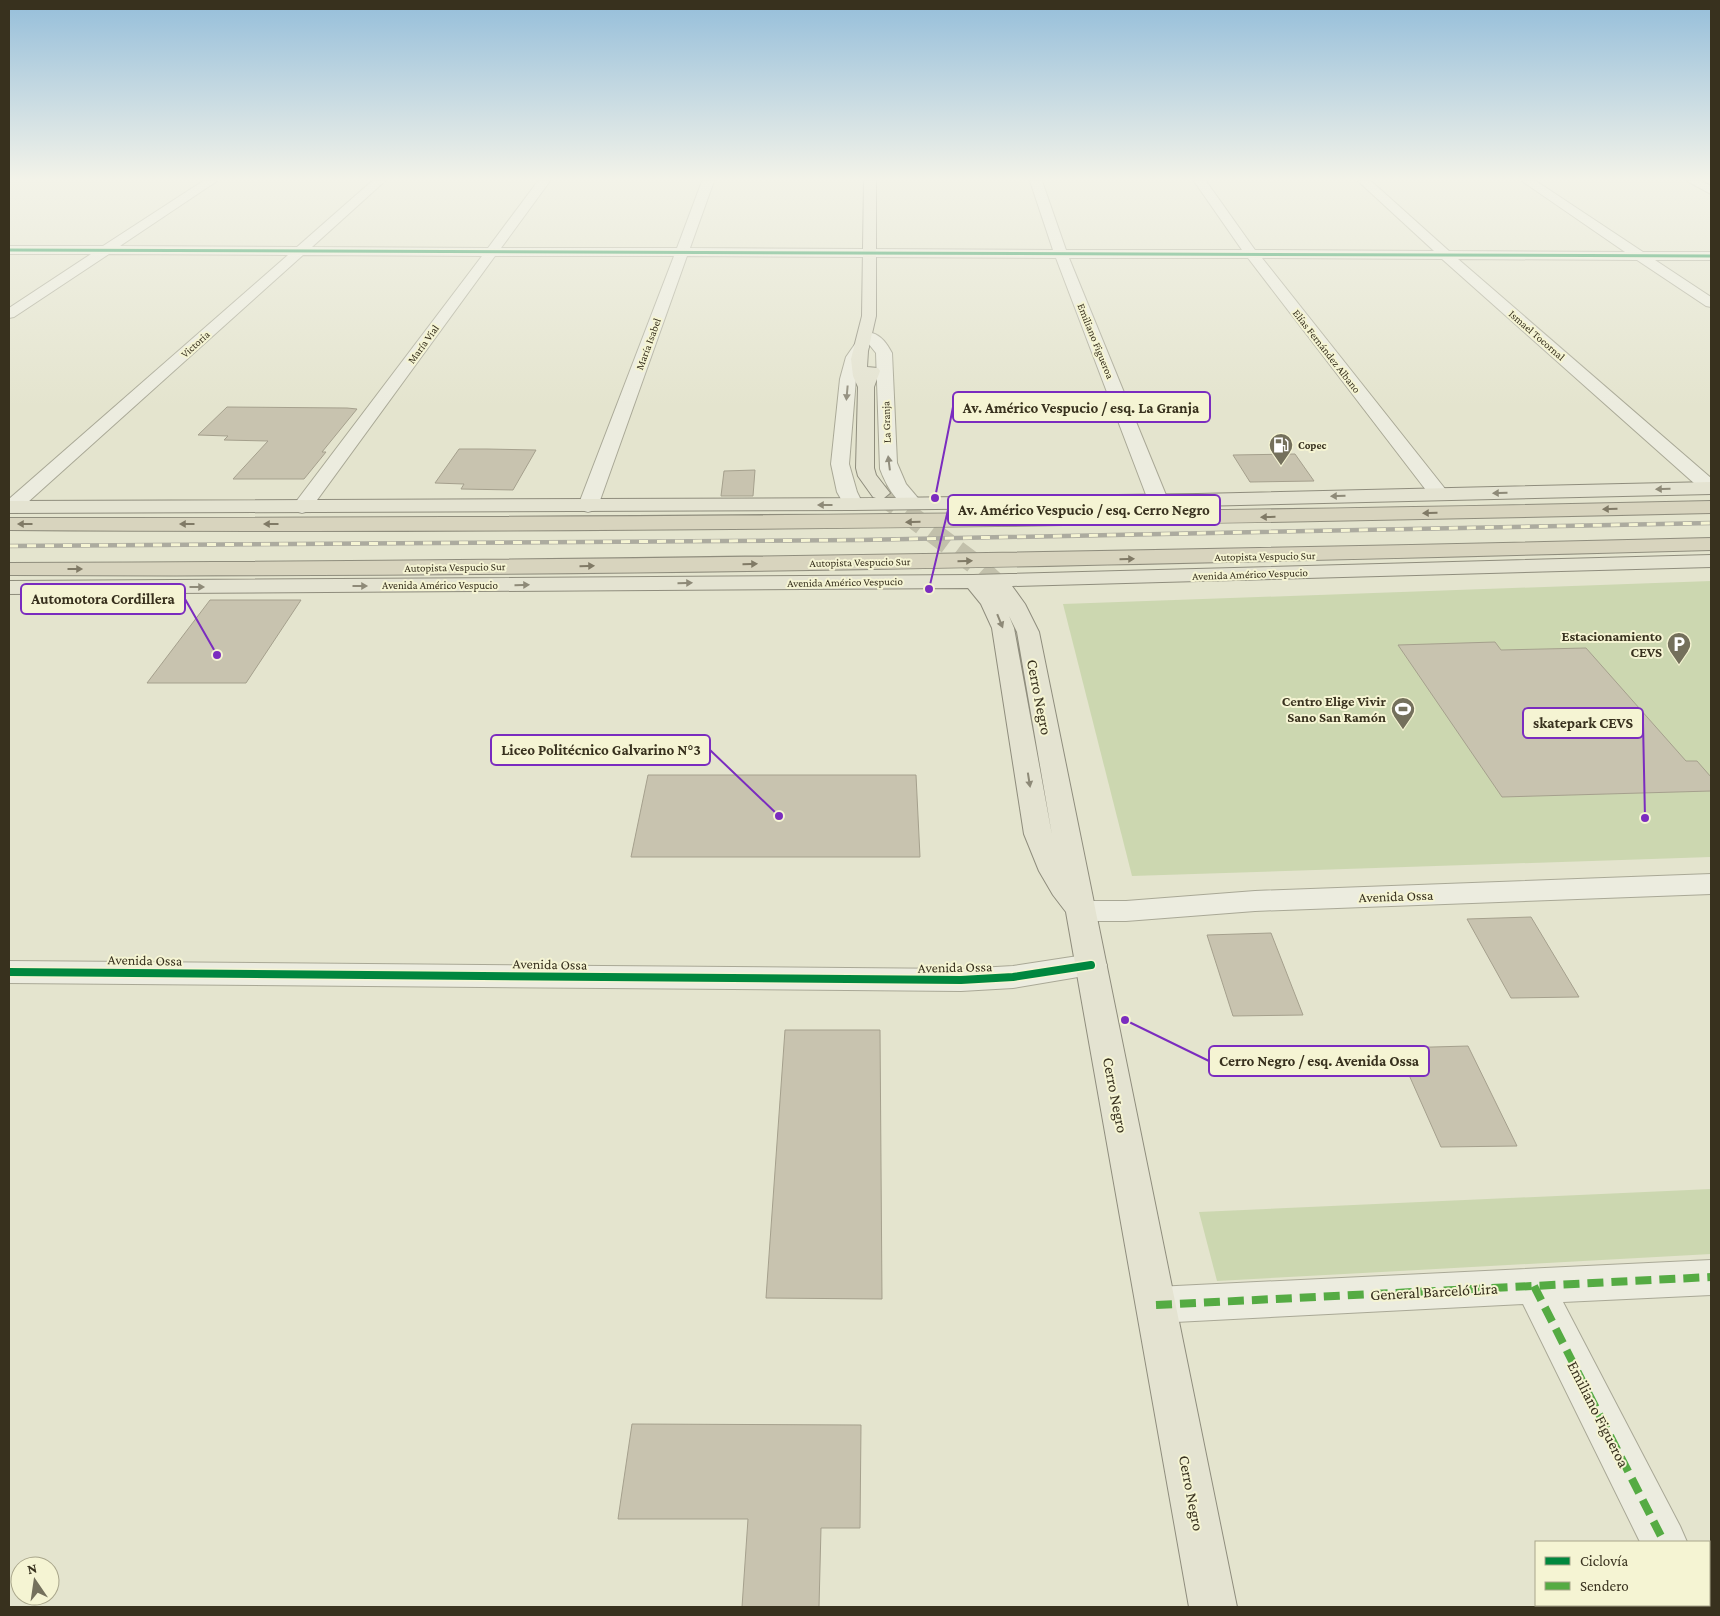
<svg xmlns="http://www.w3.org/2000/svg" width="1720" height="1616" viewBox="0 0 1720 1616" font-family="'Crimson Pro',serif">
<rect width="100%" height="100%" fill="#e4e4ce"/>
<g fill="#ccd7b0">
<polygon points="1711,581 1711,857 1132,876 1063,604"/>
<polygon points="1711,1189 1711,1254 1217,1281 1199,1212"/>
</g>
<g fill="#c8c3af" stroke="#a5a08d">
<polygon points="227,407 347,408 357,409 322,452 326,452 304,479 233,479 268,441 224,440 228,436 198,435"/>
<polygon points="459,449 487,449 536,450 513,490 461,489 464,484 435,483"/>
<polygon points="1295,454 1314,481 1250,482 1233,455"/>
<polygon points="755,470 753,496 721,496 724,471"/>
<polygon points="210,600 301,600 246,683 147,683"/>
<polygon points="1495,642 1501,650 1586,648 1686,761 1697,761 1711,777 1711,791 1502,797 1398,645"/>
<polygon points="648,775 916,775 920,857 631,857"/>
<polygon points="1531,917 1579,997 1511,998 1467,919"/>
<polygon points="1271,933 1303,1015 1233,1016 1207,935"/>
<polygon points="785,1030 880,1030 882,1299 766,1298"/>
<polygon points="1468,1046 1517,1146 1441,1147 1397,1048"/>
<polygon points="632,1424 861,1425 860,1528 821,1528 819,1607 742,1607 748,1519 618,1519"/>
</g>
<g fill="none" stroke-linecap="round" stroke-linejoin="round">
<polyline stroke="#c2c0ab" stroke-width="21" stroke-dasharray="21 11" stroke-linecap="butt" points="880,493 976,565 1003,590"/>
<g stroke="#a9a896" stroke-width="2">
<g id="minor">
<polygon points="203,181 217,181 120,246 297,247 372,181 385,181 312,247 488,248 538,181 550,181 501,248 677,248 702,181 714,181 690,248 1053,250 1030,181 1042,181 1066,250 1242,250 1194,181 1206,181 1255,250 1434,251 1358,181 1371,181 1449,251 1625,252 1522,181 1536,181 1643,252 1711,252 1711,260 1655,260 1711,297 1711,307 1706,306 1637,260 1458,259 1711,478 1711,494 1704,492 1442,259 1262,258 1446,490 1449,494 1446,498 1439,500 1432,498 1248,258 1069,258 1168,500 1165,504 1158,506 1151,504 1148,500 1056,258 687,256 598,506 595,510 588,512 581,510 578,506 674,256 495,256 309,511 302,513 295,511 292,507 295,503 482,256 303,255 18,511 9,512 9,499 288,255 109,254 14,317 9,318 9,308 91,254 9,254 9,246 103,246"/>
<polygon points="1687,181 1701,181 1711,186 1711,194"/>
<path d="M872,333c10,3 15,11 20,20l5,110 9,21 17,20 -3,4c-20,5 -34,-23 -40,-39l-4,-116 -12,-15 3,-3z"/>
<polygon points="861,342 867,344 869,347 862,357 856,379 849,464 857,492 863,504 860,508 853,510 846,508 837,492 831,464 840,379 846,357 855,344"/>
<polygon points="1711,874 1711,894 1255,911 1126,921 1081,921 1070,918 1066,911 1070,904 1081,901 1126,901 1255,891"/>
<polygon points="1091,954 1102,957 1107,965 1102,973 1013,988 961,991 9,983 9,961 961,969 1013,966"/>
<polygon points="1711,1260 1711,1295 1563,1302 1680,1526 1687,1542 1640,1542 1523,1304 1156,1323 1142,1318 1136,1305 1142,1292 1156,1287"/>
<polygon points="1709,1586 1711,1587 1711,1607 1673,1607 1672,1605 1709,1605"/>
</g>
</g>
<g stroke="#8f8d7d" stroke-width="2">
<g id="major">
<polygon points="864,181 876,181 876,316 868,351 867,367 878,368 880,371 874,387 874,468 876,475 890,493 884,498 1198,494 1711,482 1711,494 1198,506 853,510 9,513 9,501 876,498 873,497 858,476 856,468 858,387 853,376 851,359 862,316"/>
<path d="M1711,555v12l-699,19 13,18 14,28 198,975h-48l-123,-695 -13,-17 -14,-24 -15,-37 -32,-206 -11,-24 -13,-16 -959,6v-13l964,-6zM1009,616l8,16 35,203 -38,-207z"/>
</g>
</g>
<g stroke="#8f8d7d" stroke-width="2">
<g id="highway">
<path d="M1711,501v12c-567,13 -1135,21 -1702,17v-12c567,0 1135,-4 1702,-17z"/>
<path d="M1711,538v12c-567,15 -1135,28 -1702,25v-12c567,-2 1135,-11 1702,-25z"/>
</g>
</g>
<use href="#minor" fill="#ececdf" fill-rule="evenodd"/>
<use href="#major" fill="#e4e3d1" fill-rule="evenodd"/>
<use href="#highway" fill="#d8d4be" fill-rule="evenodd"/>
<g stroke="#acab9f" stroke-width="4.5">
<polyline id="rail" points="9,546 860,540 1711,523"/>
</g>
<use href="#rail" stroke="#f5f4d3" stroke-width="3" stroke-dasharray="9" stroke-linecap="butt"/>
<g stroke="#55ab43" stroke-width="8" stroke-dasharray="16 8" stroke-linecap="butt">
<polyline points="1534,1286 1664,1542"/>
<polyline points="1156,1305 1711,1277"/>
<polyline points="1696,1605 1697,1607"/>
</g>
<g stroke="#f5f4d3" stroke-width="4.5">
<polyline id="cycleway-far1" points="9,250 1711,256"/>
</g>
<g stroke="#f5f4d3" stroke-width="11">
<polyline id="cycleway" points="9,972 961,980 1013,977 1091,965"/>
</g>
<use href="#cycleway-far1" stroke="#00873e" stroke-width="3"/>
<use href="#cycleway" stroke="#00873e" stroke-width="8"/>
</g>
<defs><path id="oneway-solid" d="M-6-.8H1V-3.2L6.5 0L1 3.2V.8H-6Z" transform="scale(1.25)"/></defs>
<g fill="#928e7e">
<use href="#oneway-solid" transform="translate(847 393) rotate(95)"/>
<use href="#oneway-solid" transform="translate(889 463) rotate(-97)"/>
</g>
<g fill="#8e8a78">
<use href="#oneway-solid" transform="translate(1663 489) rotate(179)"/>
<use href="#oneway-solid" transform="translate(1500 493) rotate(179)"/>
<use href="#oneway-solid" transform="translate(1338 496) rotate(179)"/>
<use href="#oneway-solid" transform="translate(825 505) rotate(180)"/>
<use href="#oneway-solid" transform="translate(685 583) rotate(-1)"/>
<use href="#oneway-solid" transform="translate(522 585) rotate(-1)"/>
<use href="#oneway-solid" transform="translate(360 586)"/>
<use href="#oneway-solid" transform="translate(197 587)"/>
<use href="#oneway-solid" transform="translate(1000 621) rotate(68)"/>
<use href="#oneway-solid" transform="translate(1029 780) rotate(81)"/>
</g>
<g fill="#807a66">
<use href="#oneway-solid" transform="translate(1610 509) rotate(179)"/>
<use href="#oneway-solid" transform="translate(1430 513) rotate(179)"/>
<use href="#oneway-solid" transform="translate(1268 517) rotate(179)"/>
<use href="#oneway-solid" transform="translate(913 522) rotate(179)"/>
<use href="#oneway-solid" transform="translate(25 524) rotate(-180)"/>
<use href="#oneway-solid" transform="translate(187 524) rotate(-180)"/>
<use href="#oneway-solid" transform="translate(271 524) rotate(180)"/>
<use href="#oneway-solid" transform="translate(1127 559) rotate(-1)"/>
<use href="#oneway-solid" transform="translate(965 561) rotate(-1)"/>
<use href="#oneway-solid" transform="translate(750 564) rotate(-1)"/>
<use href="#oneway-solid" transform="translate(587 566) rotate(-1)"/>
<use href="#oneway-solid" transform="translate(75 569)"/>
</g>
<linearGradient id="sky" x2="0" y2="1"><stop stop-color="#95beda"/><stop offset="0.44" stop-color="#f3f3e9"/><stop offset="1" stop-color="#f3f3e9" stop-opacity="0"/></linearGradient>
<rect width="1720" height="407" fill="url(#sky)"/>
<defs>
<g id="fuel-pin" transform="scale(1.25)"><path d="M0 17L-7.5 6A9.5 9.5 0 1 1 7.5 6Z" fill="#74705c" stroke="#f5f4d3"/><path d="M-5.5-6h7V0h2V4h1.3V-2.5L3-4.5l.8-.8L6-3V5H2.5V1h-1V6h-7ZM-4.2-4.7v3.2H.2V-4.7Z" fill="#fff"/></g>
<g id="parking-pin" transform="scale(1.25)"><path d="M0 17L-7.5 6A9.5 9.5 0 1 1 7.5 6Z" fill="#74705c" stroke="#f5f4d3"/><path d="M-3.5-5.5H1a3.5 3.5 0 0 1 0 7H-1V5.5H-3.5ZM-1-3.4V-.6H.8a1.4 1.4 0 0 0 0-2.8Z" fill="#fff"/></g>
<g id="stadium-pin" transform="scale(1.25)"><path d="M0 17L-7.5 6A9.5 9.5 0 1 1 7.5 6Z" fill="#74705c" stroke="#f5f4d3"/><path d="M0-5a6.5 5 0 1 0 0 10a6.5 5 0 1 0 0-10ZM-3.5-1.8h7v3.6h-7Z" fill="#fff"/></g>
</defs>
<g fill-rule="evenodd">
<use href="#fuel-pin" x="1281" y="445"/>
<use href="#parking-pin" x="1679" y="644"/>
<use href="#stadium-pin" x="1403" y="709"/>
</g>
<g text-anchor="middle" stroke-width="4" stroke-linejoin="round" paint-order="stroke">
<g font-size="11" fill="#38311e" stroke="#f5f4d3">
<text transform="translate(1537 335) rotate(41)" y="4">Ismael Tocornal</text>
<text transform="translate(1096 341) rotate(68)" y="4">Emiliano Figueroa</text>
<text transform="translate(195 344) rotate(-42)" y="4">Victoria</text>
<text transform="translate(423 344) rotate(-54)" y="4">María Vial</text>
<text transform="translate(648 344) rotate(-70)" y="4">María Isabel</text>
<text transform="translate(1327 351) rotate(52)" y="4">Elías Fernández Albano</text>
<text transform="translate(886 422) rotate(-92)" y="4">La Granja</text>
<text transform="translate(1265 556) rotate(-1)" y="4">Autopista Vespucio Sur</text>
<text transform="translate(860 562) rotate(-1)" y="4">Autopista Vespucio Sur</text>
<text transform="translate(455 567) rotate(-1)" y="4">Autopista Vespucio Sur</text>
<text transform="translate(1250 574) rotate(-2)" y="4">Avenida Américo Vespucio</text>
<text transform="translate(845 582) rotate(-1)" y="4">Avenida Américo Vespucio</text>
<text x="440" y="589">Avenida Américo Vespucio</text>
</g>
<g font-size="11" font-weight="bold" fill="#38311e" stroke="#f5f4d3" text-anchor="start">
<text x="1298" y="449">Copec</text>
</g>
<g font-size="14" font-weight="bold" fill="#38311e" stroke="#f5f4d3" text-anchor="end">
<text x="1662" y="641">Estacionamiento<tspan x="1662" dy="16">CEVS</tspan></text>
<text x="1386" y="706">Centro Elige Vivir<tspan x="1386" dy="16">Sano San Ramón</tspan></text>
</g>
<g font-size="14" fill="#38311e" stroke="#f5f4d3">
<text transform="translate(1396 896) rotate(-2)" y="5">Avenida Ossa</text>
<text transform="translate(145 960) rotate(1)" y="5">Avenida Ossa</text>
<text transform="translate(550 964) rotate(1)" y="5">Avenida Ossa</text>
<text transform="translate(955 967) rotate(-1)" y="5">Avenida Ossa</text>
</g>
<g font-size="16" fill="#38311e" stroke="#f5f4d3">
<text transform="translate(1040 697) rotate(79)" y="6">Cerro Negro</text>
<text transform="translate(1116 1095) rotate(79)" y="6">Cerro Negro</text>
<text transform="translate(1434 1291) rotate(-3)" y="6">General Barceló Lira</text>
<text transform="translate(1599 1414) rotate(63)" y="6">Emiliano Figueroa</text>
<text transform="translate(1192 1493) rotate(79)" y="6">Cerro Negro</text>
</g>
</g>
<path fill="none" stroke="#7b2cbf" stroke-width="2" d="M935 498L953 407M929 589L948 510M217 655L185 599M1645 818L1643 723M779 816L710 750M1125 1020L1209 1061"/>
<g fill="#7b2cbf" stroke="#f5f4d3" stroke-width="2">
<circle cx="935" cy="498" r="5"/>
<circle cx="929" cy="589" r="5"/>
<circle cx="217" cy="655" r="5"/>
<circle cx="1645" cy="818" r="5"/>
<circle cx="779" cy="816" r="5"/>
<circle cx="1125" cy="1020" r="5"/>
</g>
<g fill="#f5f4d3" stroke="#7b2cbf" stroke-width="2">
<rect x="953" y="392" width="257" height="30" rx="5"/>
<rect x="948" y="495" width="272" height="30" rx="5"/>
<rect x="21" y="584" width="164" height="30" rx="5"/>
<rect x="1523" y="708" width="120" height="30" rx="5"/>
<rect x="491" y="735" width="219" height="30" rx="5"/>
<rect x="1209" y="1046" width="220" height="30" rx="5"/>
</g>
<g font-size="15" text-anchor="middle" font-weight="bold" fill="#38311e">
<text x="1081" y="413">Av. Américo Vespucio / esq. La Granja</text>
<text x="1084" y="515">Av. Américo Vespucio / esq. Cerro Negro</text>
<text x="103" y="604">Automotora Cordillera</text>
<text x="1583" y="728">skatepark CEVS</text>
<text x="601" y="755">Liceo Politécnico Galvarino N°3</text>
<text x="1319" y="1066">Cerro Negro / esq. Avenida Ossa</text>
</g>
<rect width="1720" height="1616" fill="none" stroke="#38311e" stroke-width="20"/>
<rect x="1535" y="1541" width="175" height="65" fill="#f5f4d3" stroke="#a9a68b"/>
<rect x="1545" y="1557" width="25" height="8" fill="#00873e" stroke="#a9a68b"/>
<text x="1580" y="1566" font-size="15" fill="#38311e">Ciclovía</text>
<rect x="1545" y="1582" width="25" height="8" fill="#55ab43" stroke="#a9a68b"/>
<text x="1580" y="1591" font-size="15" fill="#38311e">Sendero</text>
<g transform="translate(35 1581) rotate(347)"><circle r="24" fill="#f5f4d3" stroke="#a9a68b"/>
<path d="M0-4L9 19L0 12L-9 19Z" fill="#74705c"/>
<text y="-8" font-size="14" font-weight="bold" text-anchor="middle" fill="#38311e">N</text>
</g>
</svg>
